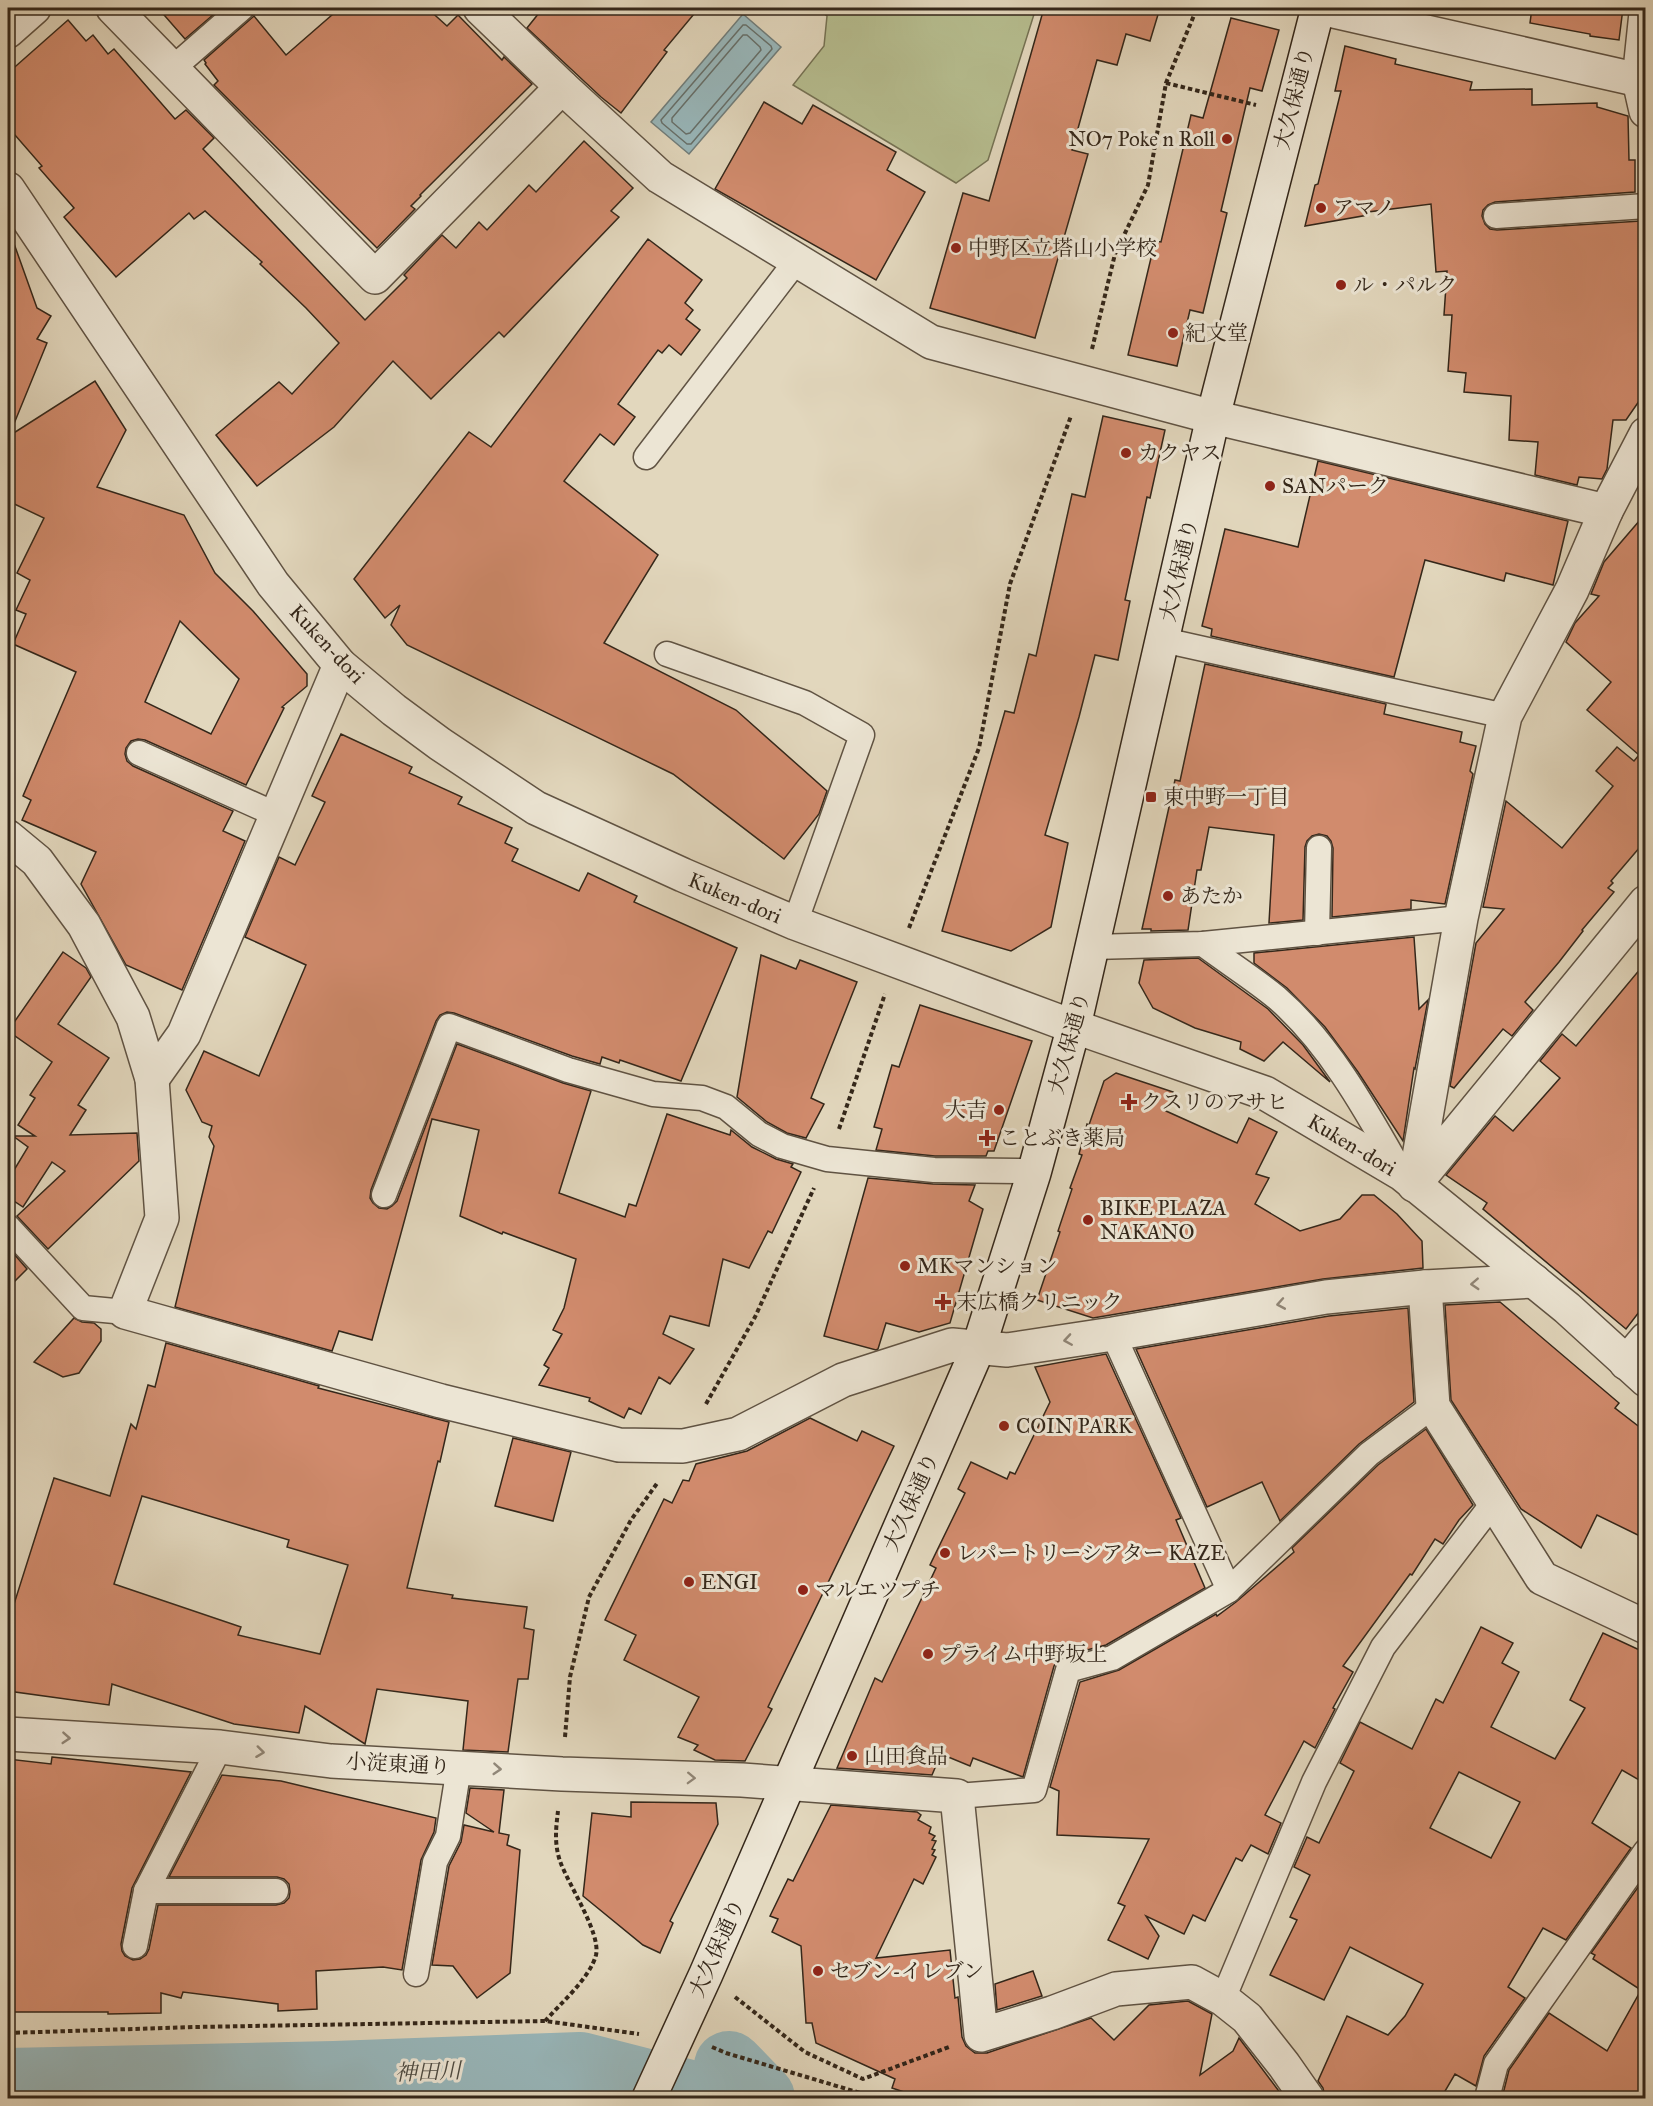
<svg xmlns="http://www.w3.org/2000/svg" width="1653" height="2106" viewBox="0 0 1653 2106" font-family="'IM FELL Great Primer','Noto Serif JP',serif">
<rect width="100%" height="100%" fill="#e2d7bd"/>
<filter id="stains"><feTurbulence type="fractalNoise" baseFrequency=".00333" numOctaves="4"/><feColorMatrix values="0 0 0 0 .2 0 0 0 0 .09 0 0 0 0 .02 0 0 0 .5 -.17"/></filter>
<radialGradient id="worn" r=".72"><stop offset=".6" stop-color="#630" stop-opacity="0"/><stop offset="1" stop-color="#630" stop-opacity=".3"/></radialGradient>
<polygon fill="#b6bd8f" stroke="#757254" stroke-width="1.5" points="817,8 1036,8 988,160 956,183 793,85 824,46 827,16"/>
<polygon fill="#98b7bb" stroke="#707d7b" stroke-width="1.5" points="743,14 781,47 689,154 651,122"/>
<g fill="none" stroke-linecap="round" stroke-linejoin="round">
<g stroke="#666f6a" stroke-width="1.5">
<polygon points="743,25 746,25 771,46 772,49 691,144 687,144 662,123 661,120"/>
<polygon points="743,35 747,35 760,47 761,50 690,133 686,134 672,122 672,118"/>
</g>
<g stroke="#98b7bb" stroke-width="70">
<polyline points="729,2066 760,2098"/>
<polyline points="8,2083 334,2076 580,2067 701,2098"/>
</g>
</g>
<g fill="#d18b6d" stroke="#34271a" stroke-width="1.5" fill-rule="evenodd">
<polygon points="158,8 221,8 185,39"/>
<polygon points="340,8 427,8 447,26 458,15 502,60 504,57 532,84 420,195 421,196 411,206 415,209 377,248 214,85 218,81 205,64 206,63 204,60 254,16 286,55"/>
<polygon points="543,8 699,8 664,50 667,52 621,113 601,97 527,28"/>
<polygon points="1044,8 1160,8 1150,41 1126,34 1117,65 1097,60 1072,150 1088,154 1035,338 930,308 963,193 989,201"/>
<polygon points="1532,8 1623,8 1619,40 1590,36 1590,34 1530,23"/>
<polygon points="1231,18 1279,30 1262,91 1250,88 1221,211 1227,213 1203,313 1190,310 1177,366 1128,355 1155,241 1161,242 1191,115 1203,118"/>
<polygon points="68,20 86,41 93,35 108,54 114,49 175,119 186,110 214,138 203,149 365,320 407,278 404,275 442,235 456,248 479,222 487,230 529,185 536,192 584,141 633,188 611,211 619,217 504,337 499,332 431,399 393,361 334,427 257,486 216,435 279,382 292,394 339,343 306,308 260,264 262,262 205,211 194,219 189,213 116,277 64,217 74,208 39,168 42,166 8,127 8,73"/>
<polygon points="1345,46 1396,59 1395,64 1472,82 1470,90 1532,89 1532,105 1597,103 1597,107 1628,116 1629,160 1635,160 1635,192 1495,202 1488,205 1483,210 1482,216 1485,224 1490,229 1497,230 1641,221 1643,265 1646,264 1644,394 1626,420 1613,420 1607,469 1602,479 1579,477 1577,485 1535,475 1538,442 1509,440 1511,396 1464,392 1466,373 1448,371 1452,315 1444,315 1447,271 1436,272 1431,204 1368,212 1368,215 1305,226 1315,185 1318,184 1341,91 1335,91"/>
<polygon points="764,102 802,124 813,105 896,152 887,170 925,192 876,280 715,189"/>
<path d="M12,238l25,70 14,8 -14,23 10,4 -38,93 86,-55 31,49 -29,57 87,28 31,58 38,38 54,63v12l-25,21 2,1 -38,77 -101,-45 -7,-1 -7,2 -5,7 -1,6 2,7 6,5 100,45 -10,20 22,10 -63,149 -56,-25 -45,-81 15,-32 -74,-32 9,-20 -8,-4 53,-124 -63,-28 13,-30 -10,-4 14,-30 -13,-7 27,-55 -36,-17v-262zM180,621l59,58 -28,55 -66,-32z"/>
<polygon points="648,239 702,280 685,303 693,310 686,319 700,330 681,355 669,345 662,353 658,350 618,404 635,417 614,445 600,434 564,481 658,555 604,643 736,710 827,791 819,814 784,859 673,774 407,645 391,625 400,605 385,618 354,579 469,432 491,447"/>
<polygon points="1103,416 1165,430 1150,498 1147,497 1125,600 1130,601 1118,660 1095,655 1079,717 1045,835 1068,843 1051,927 1011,951 942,931 1005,711 1014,713 1029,654 1036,656 1072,494 1085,497"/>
<polygon points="1318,461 1568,521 1553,585 1506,573 1504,581 1425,560 1394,677 1211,636 1212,629 1202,626 1225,529 1298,547"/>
<polygon points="1646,513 1646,840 1611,881 1613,883 1608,888 1614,892 1582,930 1583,931 1559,962 1525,1002 1533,1010 1512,1036 1503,1029 1454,1088 1450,1086 1476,943 1504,909 1483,907 1506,801 1562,848 1613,786 1596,771 1617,747 1634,761 1639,755 1587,710 1611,682 1566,642 1575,623 1599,596 1591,594 1604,562"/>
<polygon points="1205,664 1386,704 1384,714 1462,732 1460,742 1476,746 1470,771 1473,774 1445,904 1411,900 1411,909 1332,917 1333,848 1331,841 1327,836 1319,834 1312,836 1307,841 1305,847 1303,920 1269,923 1274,835 1209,827 1201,870 1197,870 1188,930 1151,931 1151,929 1142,929 1175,780 1180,781"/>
<polygon points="341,734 412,767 409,773 462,797 458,804 512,828 505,843 518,849 512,861 579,891 588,873 637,896 634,902 737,948 681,1081 620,1060 619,1063 602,1057 600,1064 572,1056 454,1013 447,1012 440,1015 436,1021 371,1190 370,1198 373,1203 379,1208 387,1209 392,1206 397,1201 457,1044 563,1083 591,1091 559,1193 625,1217 629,1204 636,1206 667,1114 730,1135 731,1130 752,1147 776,1159 793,1164 791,1167 801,1172 772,1233 768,1231 749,1268 723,1259 709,1326 670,1316 663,1334 694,1349 670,1384 659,1377 641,1414 629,1408 624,1418 589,1401 590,1398 539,1385 549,1368 544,1365 562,1334 553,1330 564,1308 576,1259 503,1232 502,1234 460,1216 479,1130 432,1119 372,1340 339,1331 332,1351 175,1307 214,1146 209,1137 212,1126 202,1122 186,1090 204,1051 259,1076 306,965 245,937 279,857 295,865 325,802 312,796"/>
<polygon points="1414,937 1419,1009 1428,1000 1415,1069 1414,1068 1403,1141 1358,1072 1325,1027 1287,988 1254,963 1254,953"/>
<polygon points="63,952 86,968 91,977 58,1024 109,1058 78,1105 86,1110 70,1135 137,1133 139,1161 48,1249 17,1216 65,1171 52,1162 23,1207 8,1197 8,1180 28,1147 13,1136 35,1136 18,1125 35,1098 30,1095 52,1062 8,1031"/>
<polygon points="761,955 796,969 800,960 857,982 811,1098 824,1104 806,1138 787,1133 767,1122 737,1097"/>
<polygon points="1198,958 1268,1009 1303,1045 1330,1082 1283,1042 1264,1061 1240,1049 1241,1042 1195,1028 1153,1008 1139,983 1144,960"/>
<polygon points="1646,962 1646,1303 1626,1329 1483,1209 1487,1203 1446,1175 1495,1116 1513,1131 1560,1078 1540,1061 1562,1034 1576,1046"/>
<polygon points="920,1005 1032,1041 994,1151 988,1151 986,1156 935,1156 876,1150 882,1129 874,1127 892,1065 899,1067"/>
<polygon points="1116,1073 1173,1092 1166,1111 1237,1143 1249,1118 1277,1132 1256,1174 1269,1178 1255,1204 1300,1231 1340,1219 1362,1195 1374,1195 1397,1214 1422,1241 1423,1268 1323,1279 1093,1318 1037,1300 1060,1232 1058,1231 1072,1189 1070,1188 1082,1155 1079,1154 1087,1124 1089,1125 1104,1081"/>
<polygon points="868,1178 933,1184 975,1185 969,1201 983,1209 950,1323 919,1332 886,1323 878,1349 876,1350 824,1336"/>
<polygon points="8,1247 27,1269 8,1288"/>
<polygon points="1500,1302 1619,1403 1615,1408 1646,1432 1646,1539 1597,1515 1581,1548 1521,1509 1451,1400 1445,1305"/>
<polygon points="1408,1308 1414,1402 1359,1444 1280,1521 1262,1482 1207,1507 1136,1349 1329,1316"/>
<polygon points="74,1318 82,1322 94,1323 101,1329 101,1341 79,1373 63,1377 34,1362"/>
<path d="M166,1343l153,43 -1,2 131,34 -9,40 -2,-1 -31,127 46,7 -1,3 75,9 -3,21 10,2 -6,49h-10l-10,73 -45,-2 5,-49 -91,-12 -12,55 -60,-38 -6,27 -65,-9 -122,-40 -3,21 -101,-14v-68l46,-145 56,18 21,-72 5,5 12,-44 7,2zM142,1496l147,44 -2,7 61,18 -28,89 -82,-19 3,-8 -127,-43z"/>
<polygon points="1106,1354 1181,1518 1176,1520 1205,1588 1106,1645 1064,1656 1058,1660 1054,1666 1023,1777 973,1758 970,1766 941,1754 932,1775 837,1768 875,1678 882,1682 936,1568 930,1565 965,1493 958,1489 971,1462 1007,1479 1010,1472 1015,1474 1050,1402 1035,1367"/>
<polygon points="810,1418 857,1441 862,1431 894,1446 768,1707 772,1709 745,1761 715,1760 694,1750 698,1745 678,1737 699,1697 624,1660 636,1635 605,1620 664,1499 672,1503 683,1480 689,1481 696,1464 747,1451"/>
<polygon points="1426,1429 1473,1505 1459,1520 1443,1544 1435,1539 1412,1575 1410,1574 1343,1666 1353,1672 1333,1708 1335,1709 1315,1748 1304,1741 1265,1815 1281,1823 1268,1854 1251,1845 1242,1861 1236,1858 1205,1921 1193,1915 1184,1934 1146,1916 1159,1936 1148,1959 1108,1940 1125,1906 1118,1903 1149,1839 1057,1835 1059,1791 1050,1787 1080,1682 1119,1670 1216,1614 1217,1616 1236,1602 1294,1552 1292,1548 1378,1465"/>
<polygon points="513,1438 571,1452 553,1521 495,1506"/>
<path d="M1481,1627l32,16 -11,20 17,9 -28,55 64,32 30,-51 -15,-8 33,-67 43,20v131l-24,-14 -30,53 39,25 -65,92 -23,-12 -35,59 17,11 -41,58 -8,30 -21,-12 -14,24h-116l-2,-10 -5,-7 29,-65 41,19 17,-19 18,-32 -73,-37 -26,53 -54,-25 27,-55 -7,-3 20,-42 -16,-8 13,-30 12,6 35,-72 -14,-8 20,-41 52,27 24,-50 7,4zM1459,1772l61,30 -29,56 -61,-30z"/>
<polygon points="52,1757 191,1772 132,1888 121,1944 122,1951 125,1956 133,1960 140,1959 146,1955 149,1949 158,1905 276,1905 284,1903 289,1898 290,1892 289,1884 284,1879 277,1877 169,1877 222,1775 281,1781 436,1818 434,1832 421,1860 402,1970 383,1967 316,1971 317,2009 278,2011 278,2004 183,1992 181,1998 161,1993 161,2013 108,2014 108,2012 8,2012 8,1759 51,1764"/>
<polygon points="470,1788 504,1790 499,1833 509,1835 507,1845 520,1850 510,1973 477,1998 453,1966 432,1965 449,1866 461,1842 464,1825 494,1832 466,1813"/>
<polygon points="631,1802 716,1803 718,1824 670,1921 673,1923 660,1953 643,1945 583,1896 592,1813 631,1817"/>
<polygon points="831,1805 917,1812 921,1815 918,1820 931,1827 929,1833 935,1836 932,1840 936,1841 932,1849 935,1850 932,1855 936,1857 923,1884 914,1879 876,1958 950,1950 955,1998 958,1997 962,2037 966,2046 975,2053 987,2053 1091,2018 1114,2040 1149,2005 1188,2001 1212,2014 1200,2075 1233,2051 1239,2038 1284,2098 922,2098 892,2088 895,2079 816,2043 812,2023 806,2023 801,1946 772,1932 778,1919 770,1916 788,1879 793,1881"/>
<polygon points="1646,1876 1646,2098 1502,2098 1509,2070 1549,2013 1607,2051 1641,1990 1593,1959 1595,1955 1591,1953"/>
<polygon points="1033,1971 1042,1996 997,2010 995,1984"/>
</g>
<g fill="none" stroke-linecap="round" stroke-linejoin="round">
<g stroke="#605343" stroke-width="27">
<g id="service">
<polyline points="172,69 242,8"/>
<polyline points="1496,216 1646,206"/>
<polyline points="646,457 797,260"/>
<polyline points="1163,640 1505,716"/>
<polyline points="667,654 805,703 862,735 795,923"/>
<polyline points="139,753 277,815"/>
<polyline points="1317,933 1319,848"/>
<path d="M1203,944c24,18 51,35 74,54 53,46 90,114 124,174"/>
<polyline points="1093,947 1203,944 1461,918"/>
<polyline points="384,1195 449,1026 568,1070 653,1094 702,1098 726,1107 759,1134 782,1146 827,1159 934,1170 1021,1171 1034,1173"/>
<polyline points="8,1227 83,1308 125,1312"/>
<polyline points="1113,1334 1229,1590"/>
<polyline points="957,1796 1034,1790 1068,1670 1112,1658 1229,1590 1369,1454 1433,1406"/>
<polyline points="146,1891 276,1891"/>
<polyline points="135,1946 146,1891 220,1747"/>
<polyline points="416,1974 435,1862 448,1836 459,1767"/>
<polyline points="1223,1999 1314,1782 1383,1647 1494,1502"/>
<polyline points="1487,2098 1496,2064 1646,1851"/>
</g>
</g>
<g stroke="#605343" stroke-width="36">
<g id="minor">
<polyline points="113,8 375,277 562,87 660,177 931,342 1213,417 1606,511"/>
<polyline points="480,8 562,87"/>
<polyline points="1646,13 1639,80 1646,111"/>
<polyline points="8,31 34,8"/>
<polyline points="1646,434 1606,511 1572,590 1505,716 1461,918 1414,1185 1646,902"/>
<polyline points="8,837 37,861 84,925 133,1017 152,1079 162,1218 125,1312 441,1401 619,1445 683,1446 738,1434 843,1380 952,1345 1007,1350 1113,1334 1326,1297 1425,1287 1534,1281"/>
<polyline points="152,1079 184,1034 340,665"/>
<polyline points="1425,1287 1433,1406 1542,1578 1646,1627"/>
<polyline points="1626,1363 1646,1339"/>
<polyline points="8,1734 220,1747 331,1761 562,1774 742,1780 957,1796 981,2035 1052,2013 1116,1989 1192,1982 1223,1999 1247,2018 1284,2065 1307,2098"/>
</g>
</g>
<g stroke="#605343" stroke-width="36">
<g id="tertiary">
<polyline points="1320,8 1639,80"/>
<polyline points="8,189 273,584 340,665 394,710 440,744 536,808 683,875 795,923 1061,1022 1265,1093 1402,1174 1567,1308 1646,1380"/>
</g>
</g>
<g stroke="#34271a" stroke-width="36">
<polyline id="secondary" points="649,2098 706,1974 979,1346 1034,1173 1074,1026 1213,417 1318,8"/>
</g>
<g stroke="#34271a" stroke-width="4" stroke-dasharray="4.5 3" stroke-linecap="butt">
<polyline points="1166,83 1256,105"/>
<polyline points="1092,349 1115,254 1148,185 1166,83 1197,8"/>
<polyline points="909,928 979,748 1010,584 1071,416"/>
<polyline points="839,1129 885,994"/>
<polyline points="706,1404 755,1317 814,1188"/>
<polyline points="565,1737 570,1677 589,1597 631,1520 658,1482"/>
<polyline points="735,1997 805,2052 863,2079 949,2047"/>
<path d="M545,2021c15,-17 45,-43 51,-66 5,-22 -28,-71 -36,-94 -6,-18 -4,-33 -2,-50"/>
<polyline points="8,2033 194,2027 545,2021 639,2034"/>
<polyline points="712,2047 726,2053 877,2098"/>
</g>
<use href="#service" stroke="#ece5d4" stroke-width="24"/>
<use href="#minor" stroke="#ece5d4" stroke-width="33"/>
<use href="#tertiary" stroke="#ece5d4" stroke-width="33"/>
<use href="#secondary" stroke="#ece5d4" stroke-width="33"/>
</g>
<defs><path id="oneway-chevron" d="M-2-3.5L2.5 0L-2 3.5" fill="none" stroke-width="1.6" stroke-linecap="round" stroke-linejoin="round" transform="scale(1.5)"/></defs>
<g stroke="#908677">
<use href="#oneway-chevron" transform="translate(1475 1284) rotate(177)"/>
<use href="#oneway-chevron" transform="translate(1281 1304) rotate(170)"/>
<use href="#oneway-chevron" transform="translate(1068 1340) rotate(171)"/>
<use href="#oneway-chevron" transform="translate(66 1738) rotate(4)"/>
<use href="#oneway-chevron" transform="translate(260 1752) rotate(7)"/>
<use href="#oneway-chevron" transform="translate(497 1769) rotate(4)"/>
<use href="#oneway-chevron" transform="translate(691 1778) rotate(2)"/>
</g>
<g fill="#8f2418" stroke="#ece5d4" stroke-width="2">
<circle cx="1227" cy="139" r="6"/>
<circle cx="1321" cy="208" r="6"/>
<circle cx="956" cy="248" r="6"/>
<circle cx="1341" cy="285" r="6"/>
<circle cx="1173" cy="333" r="6"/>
<circle cx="1126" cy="453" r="6"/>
<circle cx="1270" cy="486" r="6"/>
<rect x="1145" y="791" width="12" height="12" rx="3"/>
<circle cx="1168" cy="896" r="6"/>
<path d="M1126 1093h6v6h6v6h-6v6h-6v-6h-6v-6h6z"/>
<circle cx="999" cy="1110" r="6"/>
<path d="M984 1129h6v6h6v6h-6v6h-6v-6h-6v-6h6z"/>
<circle cx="1088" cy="1220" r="6"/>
<circle cx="905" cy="1266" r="6"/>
<path d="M940 1293h6v6h6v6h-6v6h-6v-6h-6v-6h6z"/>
<circle cx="1004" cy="1426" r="6"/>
<circle cx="945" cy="1553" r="6"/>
<circle cx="689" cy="1582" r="6"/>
<circle cx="803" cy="1590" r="6"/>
<circle cx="928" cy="1654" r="6"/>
<circle cx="852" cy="1756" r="6"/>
<circle cx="818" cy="1971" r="6"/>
</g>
<g text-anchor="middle" stroke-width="6" stroke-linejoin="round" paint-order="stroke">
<g font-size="21" fill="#34271a" stroke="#ece5d4">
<text transform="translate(1294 98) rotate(-76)" y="7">大久保通り</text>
<text transform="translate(1179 570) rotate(-77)" y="7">大久保通り</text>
<text transform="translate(327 644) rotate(47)" y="7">Kuken-dori</text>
<text transform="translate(735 898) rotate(23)" y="7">Kuken-dori</text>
<text transform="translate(1069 1043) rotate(-75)" y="7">大久保通り</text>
<text transform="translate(1352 1145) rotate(31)" y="7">Kuken-dori</text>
<text transform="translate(911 1502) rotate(-66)" y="7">大久保通り</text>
<text transform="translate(398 1764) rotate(3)" y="7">小淀東通り</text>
<text transform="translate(717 1948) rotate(-66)" y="7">大久保通り</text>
</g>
<g font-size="21" fill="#34271a" stroke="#ece5d4" text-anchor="start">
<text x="1215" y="146" text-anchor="end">NO7 Poke n Roll</text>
<text x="1333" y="215">アマノ</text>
<text x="968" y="255">中野区立塔山小学校</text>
<text x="1353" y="292">ル・パルク</text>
<text x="1185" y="340">紀文堂</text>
<text x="1138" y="460">カクヤス</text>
<text x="1282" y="493">SANパーク</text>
<text x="1163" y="804">東中野一丁目</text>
<text x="1180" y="903">あたか</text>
<text x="1141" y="1109">クスリのアサヒ</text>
<text x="987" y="1117" text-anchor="end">大吉</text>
<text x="999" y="1145">ことぶき薬局</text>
<text x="1100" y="1215">BIKE PLAZA<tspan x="1100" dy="24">NAKANO</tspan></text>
<text x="917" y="1273">MKマンション</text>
<text x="956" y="1309">末広橋クリニック</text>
<text x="1016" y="1433">COIN PARK</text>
<text x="957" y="1560">レパートリーシアター KAZE</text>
<text x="701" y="1589">ENGI</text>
<text x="815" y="1597">マルエツプチ</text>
<text x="940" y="1661">プライム中野坂上</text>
<text x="864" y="1763">山田食品</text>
<text x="830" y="1978">セブン-イレブン</text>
</g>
<g font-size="22" font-style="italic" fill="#4d4b42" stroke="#ece5d4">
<text transform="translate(428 2071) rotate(-2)" y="8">神田川</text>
</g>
</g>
<rect width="1653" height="2106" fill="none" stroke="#e2d7bd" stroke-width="30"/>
<rect x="9" y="9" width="1635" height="2088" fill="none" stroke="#34271a" stroke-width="3"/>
<rect x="15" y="15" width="1623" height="2076" fill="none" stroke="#34271a" stroke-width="1.5"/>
<rect width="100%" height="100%" filter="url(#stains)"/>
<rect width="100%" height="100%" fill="url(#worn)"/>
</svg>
